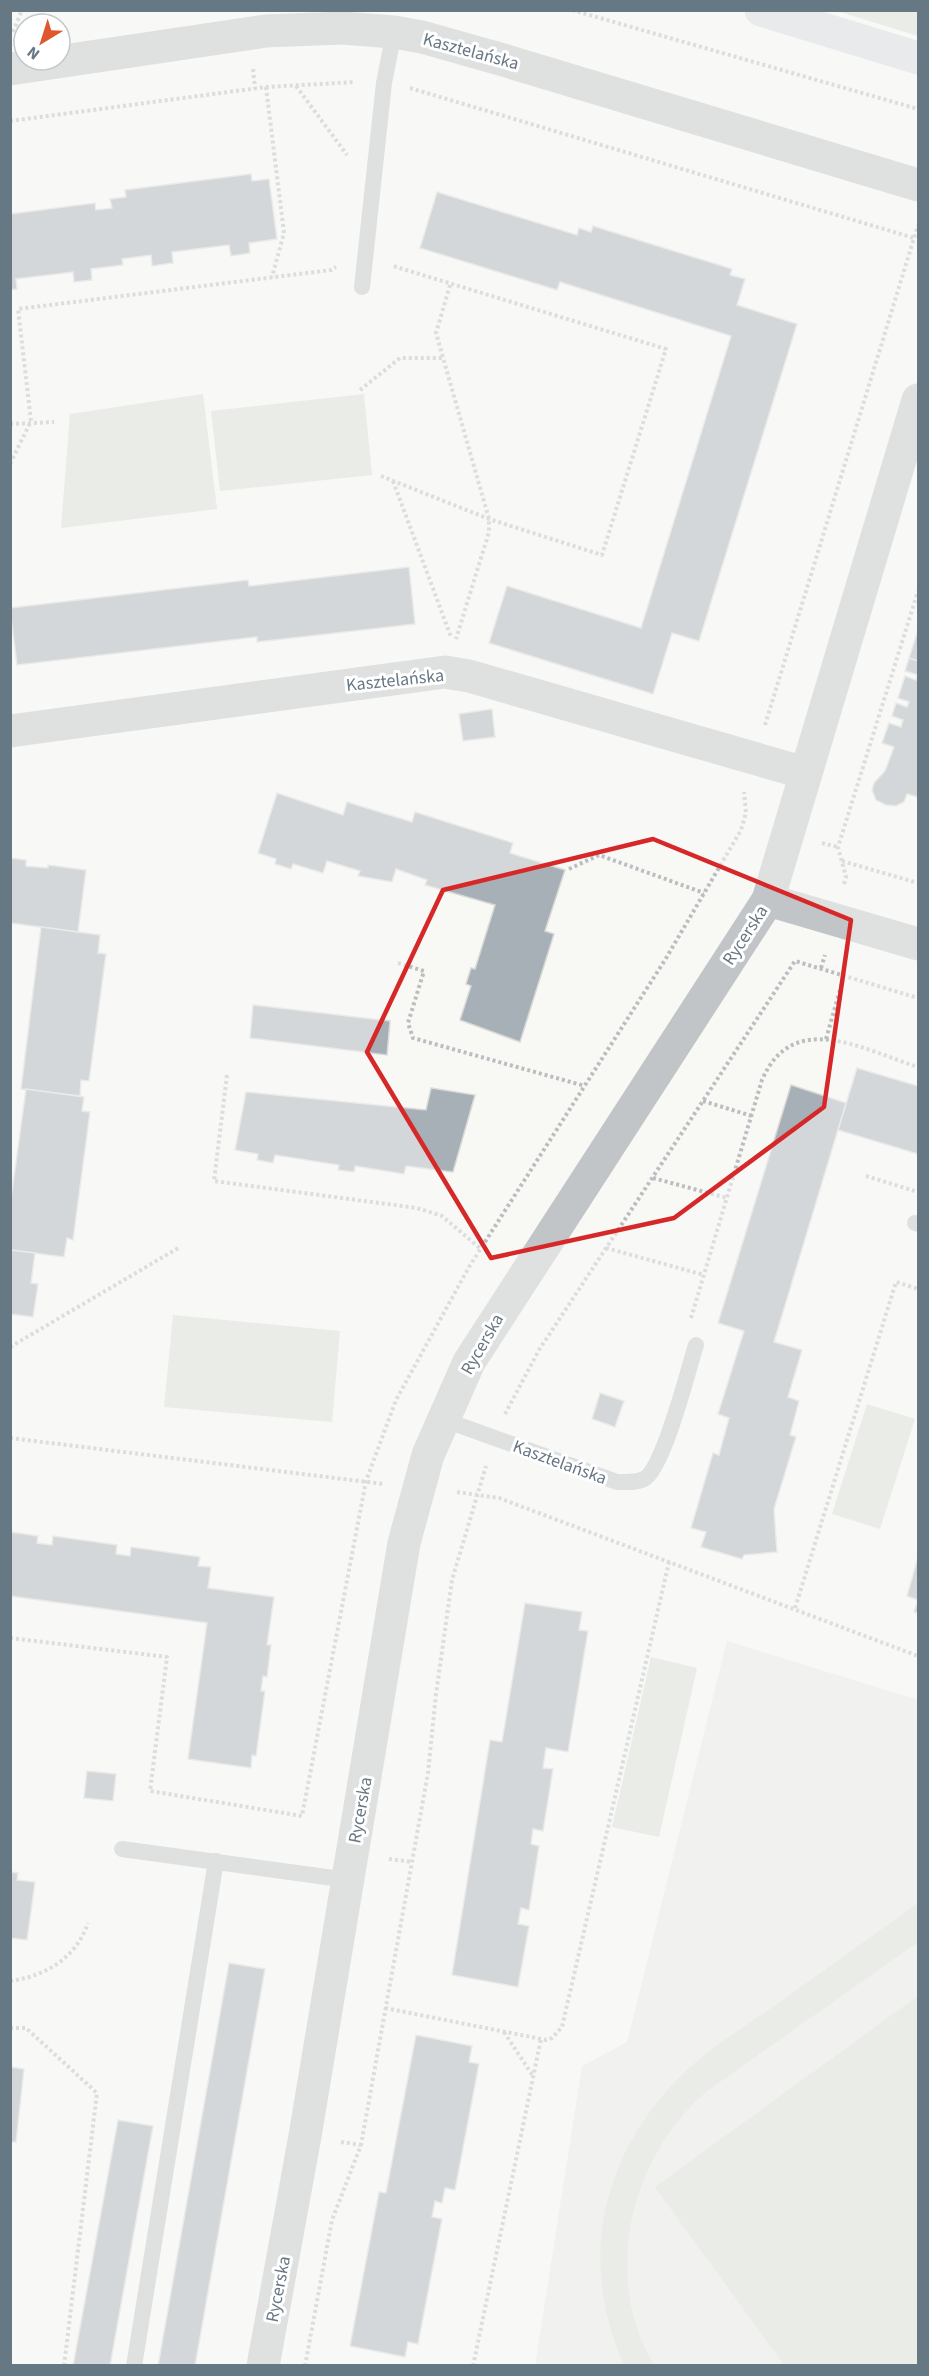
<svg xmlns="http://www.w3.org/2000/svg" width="929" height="2376" viewBox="0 0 929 2376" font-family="'Source Sans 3',sans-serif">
<rect width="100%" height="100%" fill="#f8f8f5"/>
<polygon fill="#e8e9e8" points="727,1641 918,1700 918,2365 535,2366 582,2066 627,2042"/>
<g fill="#d9ded6">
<polygon points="837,11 918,11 918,36"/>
<polygon points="203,394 217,509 61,528 70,414"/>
<polygon points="364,394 372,475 220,491 211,411"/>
<polygon points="173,1315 340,1331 332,1422 164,1407"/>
<polygon points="867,1404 915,1419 880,1529 832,1514"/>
<polygon points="651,1657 697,1668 659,1837 612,1827"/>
<path d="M918,1903v39l-211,149c-77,65 -106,186 -53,274h-30c-48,-108 -21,-217 65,-297 28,-25 62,-45 92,-67 46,-33 92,-65 137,-98z"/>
<polygon points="918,1996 918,2365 784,2365 655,2187"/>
</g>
<g fill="#a7b0b6" stroke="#d9d9d7" stroke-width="1.5">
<polygon points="251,174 252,181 269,179 277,239 249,243 250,253 231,256 229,245 172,252 173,263 152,266 151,255 122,259 123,265 91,269 92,280 74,282 73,272 16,279 17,289 10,290 10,214 95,203 96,210 112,208 110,199 126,197 125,190"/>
<polygon points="437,192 577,235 579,228 591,232 593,226 732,269 730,275 745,279 737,305 797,324 699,641 672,633 653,694 489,643 507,586 641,628 731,336 560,282 557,290 420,248"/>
<polygon points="409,567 415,624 257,642 257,637 17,665 10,608 248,580 249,586"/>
<polygon points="918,630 918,661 909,658"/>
<polygon points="909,658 918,661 918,797 907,794 904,802 896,806 886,805 876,800 872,790 874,783 885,771 894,747 882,743 889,723 901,727 903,720 892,716 896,703 907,707 909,702 898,698 905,676 916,680 918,675 905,671"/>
<polygon points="492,709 495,737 463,741 459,714"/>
<polygon points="277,793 343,815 347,802 412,822 415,812 513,843 510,853 565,870 545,931 554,934 520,1042 460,1020 471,986 466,984 471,968 475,969 495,905 425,885 427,880 396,869 392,882 358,876 360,871 327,861 323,873 293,864 291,869 275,864 276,859 258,853"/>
<polygon points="10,858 26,860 26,866 48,868 48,865 86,870 78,932 10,923"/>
<polygon points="41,927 100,935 98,953 106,954 89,1081 81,1080 80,1096 21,1089"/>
<polygon points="253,1005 390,1021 387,1055 250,1038"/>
<polygon points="857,1068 918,1086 918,1154 838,1130"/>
<polygon points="791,1085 846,1103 774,1342 802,1350 788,1397 799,1401 790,1435 796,1437 774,1509 777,1552 744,1555 742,1559 701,1547 706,1532 691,1528 713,1453 719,1455 729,1418 718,1414 744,1331 718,1323"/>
<polygon points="431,1088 475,1095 453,1172 406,1166 404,1174 355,1166 354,1172 338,1170 339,1165 275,1155 273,1163 257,1160 258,1154 235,1150 246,1092 426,1110"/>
<polygon points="26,1089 84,1097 82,1111 90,1112 73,1240 67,1238 64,1257 10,1250 10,1206"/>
<polygon points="10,1250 35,1253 31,1283 38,1284 33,1317 10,1314"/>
<polygon points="600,1393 624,1401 615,1427 592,1419"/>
<polygon points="10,1532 38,1536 37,1543 52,1545 53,1536 117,1545 116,1554 130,1556 131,1547 200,1557 198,1566 211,1567 208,1588 274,1597 267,1645 271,1645 267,1677 263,1676 261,1691 265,1691 256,1756 252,1755 251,1768 188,1759 207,1623 10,1596"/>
<polygon points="918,1557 918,1613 914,1612 918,1600 907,1596"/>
<polygon points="525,1603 582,1612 579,1630 588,1631 568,1752 546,1748 543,1768 553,1769 543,1831 533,1829 531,1844 539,1846 529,1910 521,1908 518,1924 529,1926 518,1987 452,1975 490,1740 502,1742"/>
<polygon points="87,1771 116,1774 113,1801 84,1798"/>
<polygon points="10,1872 18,1873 17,1880 35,1882 27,1940 10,1938"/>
<polygon points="229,1963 265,1969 195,2366 158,2366"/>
<polygon points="416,2035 472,2046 469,2062 479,2064 455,2190 445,2188 442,2203 435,2201 432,2217 442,2219 418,2344 408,2342 405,2357 350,2346 379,2192 386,2193"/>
<polygon points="10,2067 24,2069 16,2142 10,2142"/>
<polygon points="118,2120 153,2126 110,2366 73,2366"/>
</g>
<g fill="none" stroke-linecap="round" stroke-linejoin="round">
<g stroke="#bbbec0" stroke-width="4" stroke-dasharray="3 3" stroke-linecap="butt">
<polyline points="572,10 918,109"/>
<polyline points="13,32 22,10"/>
<polyline points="253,69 255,89"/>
<polyline points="296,86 347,155"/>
<polyline points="266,87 284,233 272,277"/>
<polyline points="410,88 914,238"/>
<polyline points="10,121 266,87 355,82"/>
<polyline points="450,285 436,333 489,519 489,532 456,639"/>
<polyline points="360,390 400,358 443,358"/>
<polyline points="10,424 54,422"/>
<polyline points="10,464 31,421 18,309 331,270 336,267"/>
<polyline points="381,476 489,519 602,555 666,349 393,266"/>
<polyline points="393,481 451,637"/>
<polyline points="765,725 918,225"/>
<polyline points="822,843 838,847"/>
<polyline points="842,861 918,883"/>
<polyline points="569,869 599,855 704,893"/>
<polyline points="844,884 846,877 838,847 918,591"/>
<polyline points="398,963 424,971 408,1023 413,1038 585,1086"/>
<polyline points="821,968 825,955"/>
<polyline points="826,1039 844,976"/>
<polyline points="227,1075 214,1181 417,1208 442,1216 481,1249"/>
<polyline points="703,1101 752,1116"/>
<polyline points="866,1176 918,1192"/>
<polyline points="653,1178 727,1198"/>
<polyline points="606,1248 704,1275"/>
<path d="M691,1318l71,-238c31,-72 102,-30 156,-13"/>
<polyline points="10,1347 180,1247"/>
<polyline points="505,1414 539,1350 795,961 918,998"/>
<polyline points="10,1438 384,1484"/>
<polyline points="457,1492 499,1498 918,1656"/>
<polyline points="795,1608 896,1282 918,1289"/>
<polyline points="10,1638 167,1657 150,1791 302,1816 366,1481 396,1400 469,1267 665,960 741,830 746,813 744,792"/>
<polyline points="389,1859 412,1862"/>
<path d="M10,1981c36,-5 66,-23 78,-58"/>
<polyline points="385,2008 546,2040 552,2038 562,2027 669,1562"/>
<polyline points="10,2028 26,2028 97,2093 64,2366"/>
<polyline points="504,2032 533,2076"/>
<polyline points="341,2142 361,2145"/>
<polyline points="305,2366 332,2220 361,2145 428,1773 436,1694 452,1580 486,1466"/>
<polyline points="473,2366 541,2039"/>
</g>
<g stroke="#c1c5c8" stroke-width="16">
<polyline points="362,287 384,83 394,32"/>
<polyline points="915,1223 918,1224"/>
<path d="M442,1419l175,63c9,0 19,1 27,-3 20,-11 44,-109 52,-134"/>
<polyline points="122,1849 348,1880"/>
<polyline points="134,2366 216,1861"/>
</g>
<g stroke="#c1c5c8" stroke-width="33">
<polyline points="10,69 266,31 342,28 394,32 422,37 510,62 918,185"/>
<polyline points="10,731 445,672 469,676 805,773"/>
<polyline points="768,900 918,944"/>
<polyline points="263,2366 305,2136 404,1543 428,1455 469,1362 768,900 918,400"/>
</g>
<polyline stroke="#d5d9dd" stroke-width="33" points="761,10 918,58"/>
</g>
<path d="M0 0H929V2376H0ZM653,839l198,81 -27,187 -150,111 -183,40 -124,-206 76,-162z" fill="#f8f8f5" fill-opacity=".55" fill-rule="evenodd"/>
<path fill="none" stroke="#d62828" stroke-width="4.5" stroke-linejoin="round" d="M653,839l198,81 -27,187 -150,111 -183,40 -124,-206 76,-162z"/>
<g text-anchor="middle" stroke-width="6" stroke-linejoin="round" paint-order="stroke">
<g font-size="18" fill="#677885" stroke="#fff">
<text transform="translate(471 51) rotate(15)" y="6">Kasztelańska</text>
<text transform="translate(395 680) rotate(-6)" y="6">Kasztelańska</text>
<text transform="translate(745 935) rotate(-57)" y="6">Rycerska</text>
<text transform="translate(482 1344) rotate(-60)" y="6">Rycerska</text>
<text transform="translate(560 1462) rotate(20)" y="6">Kasztelańska</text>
<text transform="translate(360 1810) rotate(-80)" y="6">Rycerska</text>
<text transform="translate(278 2289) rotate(-79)" y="6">Rycerska</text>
</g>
</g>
<rect width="929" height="2376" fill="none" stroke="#677885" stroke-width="24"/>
<g transform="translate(42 42) rotate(218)"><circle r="28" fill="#ffffff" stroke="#c2c9ce" stroke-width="1.5"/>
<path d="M0-4.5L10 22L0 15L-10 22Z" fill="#df572d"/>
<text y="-9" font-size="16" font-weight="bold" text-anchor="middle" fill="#677885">N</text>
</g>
</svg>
